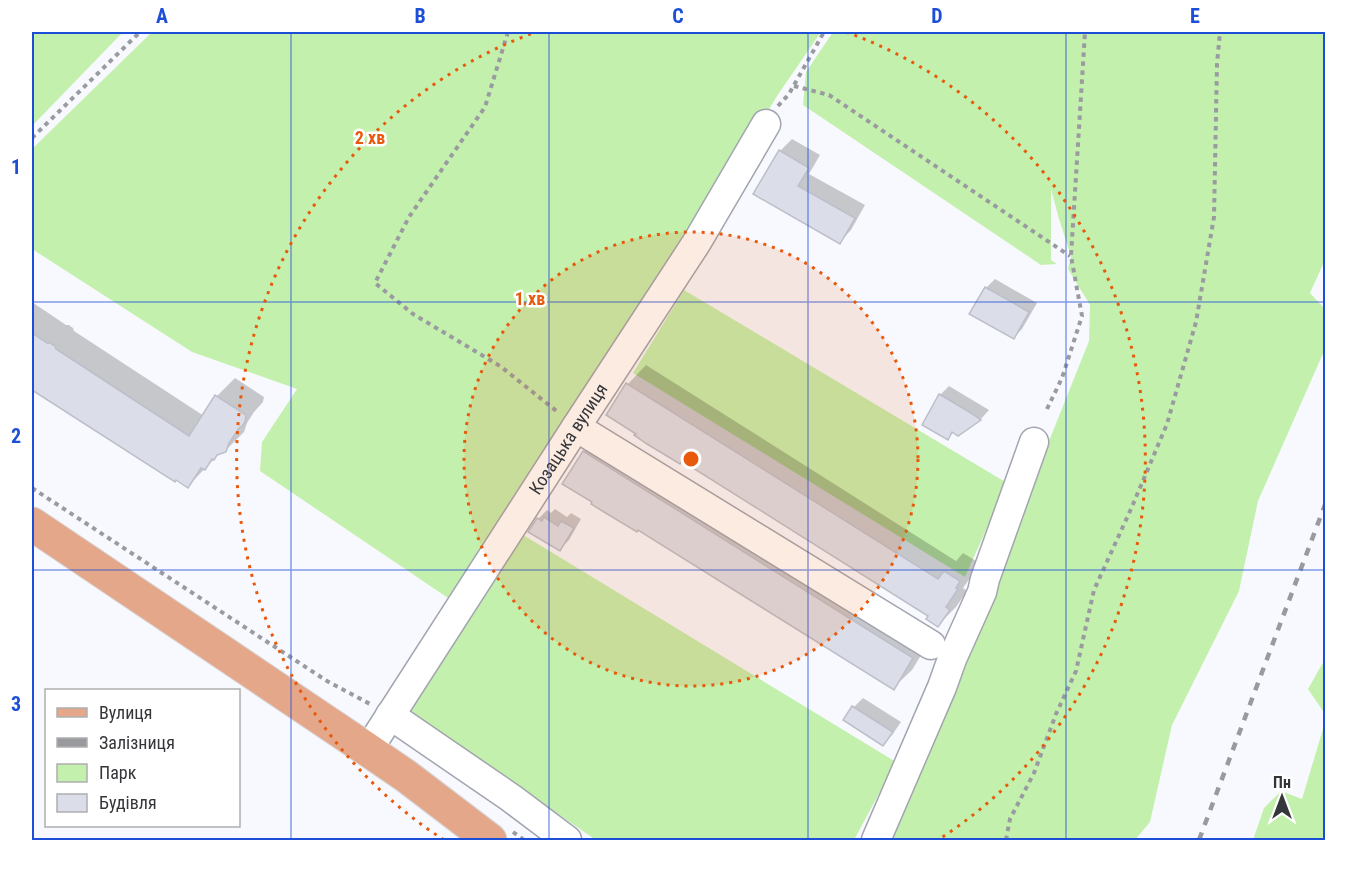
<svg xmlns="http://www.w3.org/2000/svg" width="1357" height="872" viewBox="0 0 1357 872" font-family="'Roboto Condensed',sans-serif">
<rect width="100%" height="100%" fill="#f8f9fe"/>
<g fill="#c4f0ad">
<polygon points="32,32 123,32 32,126"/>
<polygon points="152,32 821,32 777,96 649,309 557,429 454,602 260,471 262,442 297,389 192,352 32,249 32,149"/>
<polygon points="833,32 1325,32 1325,260 1310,293 1325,309 1325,349 1258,501 1239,591 1172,725 1150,822 1135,840 869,840 1026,483 1049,441 1089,341 1090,305 1068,269 1071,256 1059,219 1051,189 1051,260 1057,264 1041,265 803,105 806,72"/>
<polygon points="684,290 1007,483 965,577 633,373"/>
<polygon points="515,530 896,762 854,840 596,840 405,709"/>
<polygon points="1325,659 1326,659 1325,714 1308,689"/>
<polygon points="1325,722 1325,840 1253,840 1264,808 1281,791 1302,799"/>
</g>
<g fill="#0003">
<polygon points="792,139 820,155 809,174 865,205 851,230 840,242 755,193 780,151"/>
<polygon points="995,279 1037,303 1022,329 1013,338 986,288"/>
<polygon points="32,302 66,325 69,325 73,328 74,331 204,416 217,396 235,378 264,397 263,402 254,412 247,423 244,432 225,451 220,453 188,486 152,467 32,388"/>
<polygon points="646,365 956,561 963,553 978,562 973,570 975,571 963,588 967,591 956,607 938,625 930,616 682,460 608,414 628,384"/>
<polygon points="949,386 989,410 981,419 958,434 954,432 948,438 940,395"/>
<polygon points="602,434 931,639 912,670 893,688 584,452"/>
<polygon points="555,509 567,517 571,513 581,519 569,540 560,549 538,519 547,510 551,513"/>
<polygon points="863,698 901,722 892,735 883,744 845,720 854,707"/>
</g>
<g fill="#dbdee9" stroke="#bcbfca" stroke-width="1.5">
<polygon points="779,150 809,168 798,186 855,218 840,244 753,194"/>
<polygon points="985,287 1029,312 1014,339 969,314"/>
<polygon points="32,333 47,343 50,343 55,346 56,349 189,436 215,395 246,415 245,422 242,426 239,428 229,443 226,452 217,455 214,460 212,459 205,470 201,468 188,488 176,480 175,482 32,390"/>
<polygon points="626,383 938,579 944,571 960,581 956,588 958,589 946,607 950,610 938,627 926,619 928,616 682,461 680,464 647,444 634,435 636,434 606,415"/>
<polygon points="939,394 966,410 981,420 958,436 952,432 948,440 922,425"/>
<polygon points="583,451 913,658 894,690 638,530 637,532 604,512 591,504 592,502 562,484"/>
<polygon points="544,517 558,526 561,521 574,528 560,551 528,532 537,518 542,521"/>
<polygon points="852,706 893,732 883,746 843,720"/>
</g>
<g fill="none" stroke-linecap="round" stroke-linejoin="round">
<g stroke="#a2a5b0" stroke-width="31">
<g id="minor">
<polyline points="576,427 931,645"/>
<polyline points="390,715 511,798 567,840"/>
<path id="s1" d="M368,750l208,-323 121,-185 69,-118"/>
<polyline points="876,840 942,687 952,659 982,592 985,579 1034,442"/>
</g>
</g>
<g stroke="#d7d7d8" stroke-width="35">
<polyline id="major" points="32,524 368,750 406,776 490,840"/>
</g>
<g stroke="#9a9ba0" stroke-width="4" stroke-dasharray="4.5 4.5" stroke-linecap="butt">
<polyline points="508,32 485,107 409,217 375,283 413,314 500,366 559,413"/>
<polyline points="794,86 829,95 1070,256"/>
<polyline points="778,106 789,94 824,32"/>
<polyline points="32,138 140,32"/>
<polyline points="1047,409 1062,378 1082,316 1071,256 1085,32"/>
<polyline points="32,488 327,681 370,704"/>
<polyline points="513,832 524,840"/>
<polyline points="1006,840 1010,819 1034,773 1056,714 1076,671 1094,590 1131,509 1167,424 1196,322 1214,217 1217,64 1220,32"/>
</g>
<use href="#minor" stroke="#fff" stroke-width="28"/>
<use href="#major" stroke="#e5a78a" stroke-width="33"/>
<polyline stroke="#999a9e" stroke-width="4.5" stroke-dasharray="8 8" stroke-linecap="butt" points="1199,840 1326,502"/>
</g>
<path fill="none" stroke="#1d4ed8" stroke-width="1.5" stroke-opacity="0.55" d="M291,32v808M549,32v808M808,32v808M1066,32v808M32,302h1294M32,570h1294"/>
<circle cx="691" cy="459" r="227" fill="#e8590c" fill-opacity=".12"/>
<g fill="none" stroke="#e8590c" stroke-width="3" stroke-dasharray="3 6">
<circle cx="691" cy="459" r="227"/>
<path d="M444 840A454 454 0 0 1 536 32M846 32A454 454 0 0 1 938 840"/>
</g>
<g text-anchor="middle" stroke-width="5" stroke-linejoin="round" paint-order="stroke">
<g font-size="18" fill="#35363a" stroke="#fff">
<text dy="6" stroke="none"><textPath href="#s1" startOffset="370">Козацька вулиця</textPath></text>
</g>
</g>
<circle cx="691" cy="459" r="9" fill="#e8590c" stroke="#fff" stroke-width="3"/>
<g font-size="18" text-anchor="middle" font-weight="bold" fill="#e8590c" stroke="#fff" stroke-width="5" stroke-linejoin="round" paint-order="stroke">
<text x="370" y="144">2 хв</text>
<text x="530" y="305">1 хв</text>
</g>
<rect width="1357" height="872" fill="none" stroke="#ffffff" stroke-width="66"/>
<rect x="45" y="689" width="195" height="138" fill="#ffffff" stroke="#aeafb0" stroke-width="1.5"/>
<rect x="57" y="708" width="30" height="9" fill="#e5a78a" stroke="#aeafb0" stroke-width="1.5"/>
<text x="99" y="719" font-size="18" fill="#35363a">Вулиця</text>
<rect x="57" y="738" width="30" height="9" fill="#999a9e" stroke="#aeafb0" stroke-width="1.5"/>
<text x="99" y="749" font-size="18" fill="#35363a">Залізниця</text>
<rect x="57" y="764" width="30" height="18" fill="#c4f0ad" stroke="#aeafb0" stroke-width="1.5"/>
<text x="99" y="779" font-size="18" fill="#35363a">Парк</text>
<rect x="57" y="794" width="30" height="18" fill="#dbdee9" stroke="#aeafb0" stroke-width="1.5"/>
<text x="99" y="809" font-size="18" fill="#35363a">Будівля</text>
<g transform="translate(1282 797)" stroke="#ffffff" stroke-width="4.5" paint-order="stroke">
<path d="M0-4.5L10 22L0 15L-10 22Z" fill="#35363a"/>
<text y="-9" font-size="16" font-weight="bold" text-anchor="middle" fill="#35363a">Пн</text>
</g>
<rect x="33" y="33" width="1291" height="806" fill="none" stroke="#1d4ed8" stroke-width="2"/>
<g font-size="20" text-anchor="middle" font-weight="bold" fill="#1d4ed8">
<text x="162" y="23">A</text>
<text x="420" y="23">B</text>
<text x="678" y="23">C</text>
<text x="937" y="23">D</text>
<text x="1195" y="23">E</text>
<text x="16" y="174">1</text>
<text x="16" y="443">2</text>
<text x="16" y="711">3</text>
</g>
</svg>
